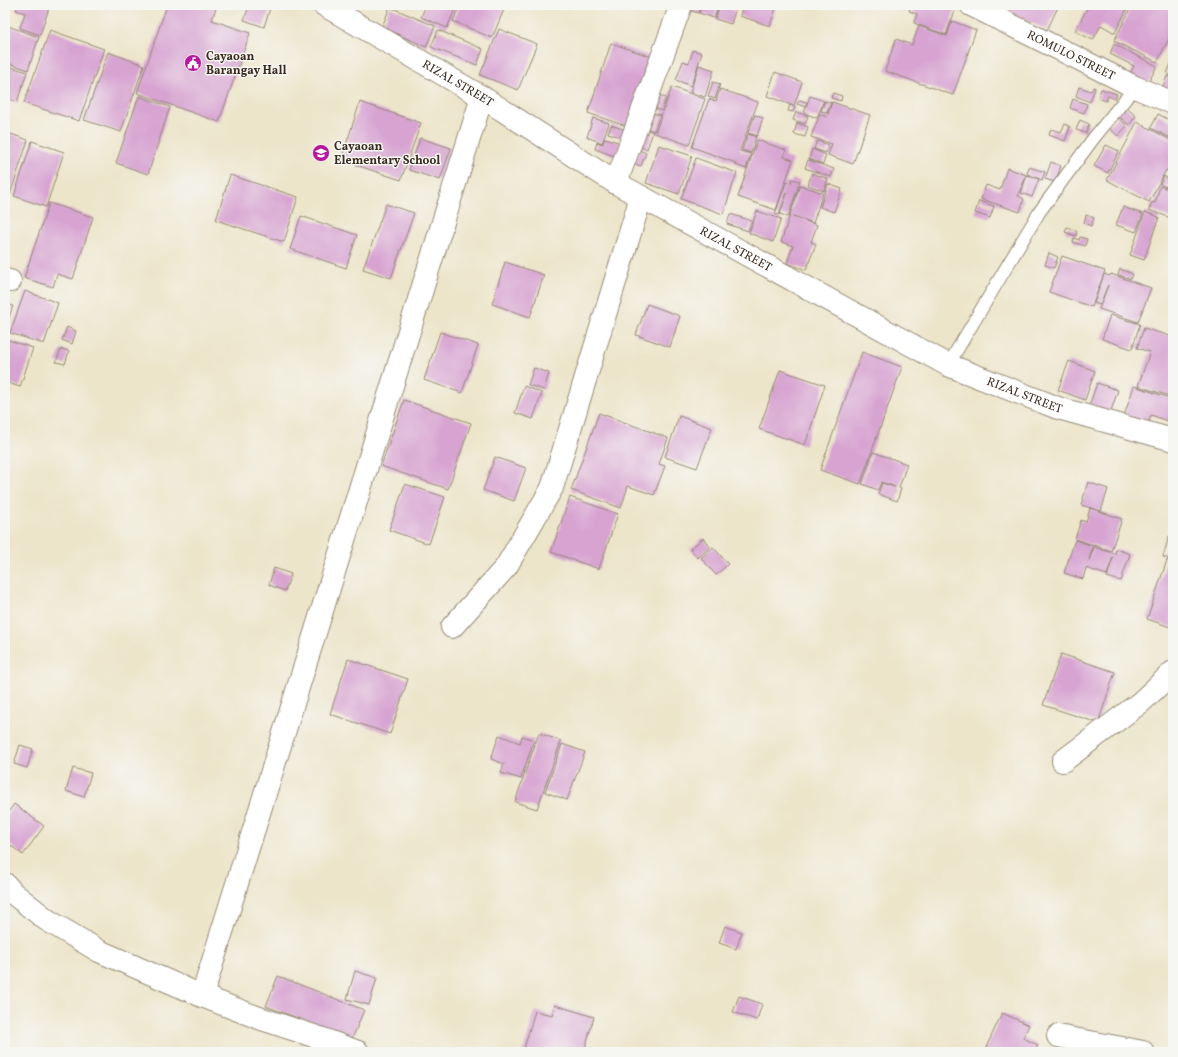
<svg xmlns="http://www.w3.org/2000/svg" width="1178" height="1057" viewBox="0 0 1178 1057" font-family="Vollkorn,serif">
<rect width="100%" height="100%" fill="#f6f6f2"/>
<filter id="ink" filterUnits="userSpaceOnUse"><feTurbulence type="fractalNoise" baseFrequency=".025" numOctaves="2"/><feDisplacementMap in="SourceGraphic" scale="8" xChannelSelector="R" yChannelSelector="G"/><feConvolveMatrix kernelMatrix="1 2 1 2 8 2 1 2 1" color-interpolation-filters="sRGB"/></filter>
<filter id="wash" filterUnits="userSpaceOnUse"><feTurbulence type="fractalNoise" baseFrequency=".012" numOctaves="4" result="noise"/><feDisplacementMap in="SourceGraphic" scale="16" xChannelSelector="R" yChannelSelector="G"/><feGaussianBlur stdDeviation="0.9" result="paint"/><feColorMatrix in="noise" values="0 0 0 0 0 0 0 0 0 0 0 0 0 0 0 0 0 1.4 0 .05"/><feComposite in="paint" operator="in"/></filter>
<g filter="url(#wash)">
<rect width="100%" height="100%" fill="#ede5ca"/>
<g id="blocks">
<g fill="#d7a3d1">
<polygon points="18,5 50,5 40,35 20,28 25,13 16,10"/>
<polygon points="167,5 217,5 212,20 250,33 219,122 137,93"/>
<polygon points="238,5 271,5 264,27 244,20 248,9"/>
<polygon points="426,5 457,5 447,28 421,17"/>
<polygon points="460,5 506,5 492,38 453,21"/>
<polygon points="684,5 701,5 698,13 683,8"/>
<polygon points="702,5 719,5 714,18 699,13"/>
<polygon points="720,5 735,11 731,24 715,19"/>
<polygon points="724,5 740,5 738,10"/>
<polygon points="743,5 777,5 770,26 740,16"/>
<polygon points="911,5 948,5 956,8 946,35 914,23 917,14 909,11"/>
<polygon points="993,5 1059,5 1047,30"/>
<polygon points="1089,5 1129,5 1115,33 1101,25 1093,40 1075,31"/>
<polygon points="1132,5 1173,5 1173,31 1157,62 1114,41"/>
<polygon points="390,7 435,26 426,47 382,27"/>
<polygon points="952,21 976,30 953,95 885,71 896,39 912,45 919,26 947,36"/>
<polygon points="5,25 39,37 28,70 5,62 5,58 8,50 5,49"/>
<polygon points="499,29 537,44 518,90 480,75"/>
<polygon points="50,30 104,49 79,121 24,103"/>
<polygon points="438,30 483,49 477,65 431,47"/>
<polygon points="611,43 652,57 629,127 588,113"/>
<polygon points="1114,44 1157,66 1146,87 1128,77 1134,66 1110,54"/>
<polygon points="693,50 702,53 691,86 676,80 683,61 689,63"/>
<polygon points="108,52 144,65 121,132 84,120"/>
<polygon points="1173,58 1173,77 1167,74"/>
<polygon points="5,65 27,72 17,102 5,98"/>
<polygon points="699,65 714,70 705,97 690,92"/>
<polygon points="775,72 802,82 794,106 767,96"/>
<polygon points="1167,76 1173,78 1173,95 1161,91"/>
<polygon points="713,82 720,84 715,99 708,96"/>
<polygon points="672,87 705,99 689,145 655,133"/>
<polygon points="1079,87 1091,91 1093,87 1095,88 1090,102 1076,96"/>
<polygon points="720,89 758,102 740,151 751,154 746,169 736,165 736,163 692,147 709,99 716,101"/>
<polygon points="1101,89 1117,94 1115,99 1108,96 1106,101 1098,98"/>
<polygon points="833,93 842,96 841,101 831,98"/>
<polygon points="658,95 666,98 662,111 654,108"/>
<polygon points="139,96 170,107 148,174 116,163"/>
<polygon points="810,96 824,101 817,118 804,113"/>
<polygon points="1073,99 1087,104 1084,113 1070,108"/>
<polygon points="799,100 807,102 805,107 797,104"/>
<polygon points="825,101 831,103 827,113 821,111"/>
<polygon points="360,102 421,123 401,180 341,160"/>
<polygon points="832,102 870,115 853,164 828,155 832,144 811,137 820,114 827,117"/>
<polygon points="790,105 795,107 793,112 788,111"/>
<polygon points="1123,105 1136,116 1129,125 1116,114"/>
<polygon points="796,112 808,116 805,124 793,120"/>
<polygon points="652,113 660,115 654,131 647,128"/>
<polygon points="1158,114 1173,122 1173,139 1151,128"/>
<polygon points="755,115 763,118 757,136 748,133"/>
<polygon points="1117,117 1127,126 1118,136 1108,127"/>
<polygon points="593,118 609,123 602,143 587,137"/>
<polygon points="1080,120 1089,124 1086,133 1076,130"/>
<polygon points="1137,122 1173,141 1173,147 1170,153 1173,154 1173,174 1166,170 1149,202 1107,180"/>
<polygon points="797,123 808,127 805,137 794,134"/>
<polygon points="1065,124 1070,127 1065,141 1049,135 1051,129 1061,132"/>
<polygon points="611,125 626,130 623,138 608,133"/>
<polygon points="646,129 653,132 647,149 639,147"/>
<polygon points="5,132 28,140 10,195 5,193"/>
<polygon points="748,134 756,137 751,153 742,150"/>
<polygon points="420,138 451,148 440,180 409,170"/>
<polygon points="605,138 621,143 617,157 595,149 597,142 603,144"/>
<polygon points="757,140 786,150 784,157 793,160 776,210 738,197"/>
<polygon points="32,141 64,152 46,207 14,196"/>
<polygon points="817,141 829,145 826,153 814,149"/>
<polygon points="659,145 692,156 679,194 646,183"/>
<polygon points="1106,145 1119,151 1108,173 1094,166"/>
<polygon points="812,149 826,155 823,164 809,159"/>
<polygon points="639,150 646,153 641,166 634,164"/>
<polygon points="696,158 737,173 723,214 681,199"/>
<polygon points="808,160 834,169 831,177 805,168"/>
<polygon points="1051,162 1061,166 1055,182 1045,179"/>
<polygon points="1029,167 1045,172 1042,180 1027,174"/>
<polygon points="1007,168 1026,175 1018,196 1024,199 1020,212 981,199 986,185 1000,190"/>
<polygon points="812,173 828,179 824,191 808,185"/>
<polygon points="230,175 298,197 284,242 216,220"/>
<polygon points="1027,175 1039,179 1032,197 1021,193"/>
<polygon points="1173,175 1173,187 1168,184 1166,187 1160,184 1164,176 1170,180"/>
<polygon points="792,179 800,181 788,217 780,214 787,193 779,215 775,214 786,182 791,183"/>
<polygon points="828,184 842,189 834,212 820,207"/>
<polygon points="800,185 823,193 813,223 790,215"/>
<polygon points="1160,186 1168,189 1169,188 1173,189 1173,212 1171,218 1149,210 1152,202 1155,203"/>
<polygon points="979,201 994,206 990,218 975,213"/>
<polygon points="49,203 93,217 73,279 57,274 53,287 24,278"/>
<polygon points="386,204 414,213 391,278 363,269"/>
<polygon points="1123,207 1143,214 1136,232 1116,225"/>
<polygon points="757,211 781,219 773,242 749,233"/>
<polygon points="1145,212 1159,217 1144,260 1130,255"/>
<polygon points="730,214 752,221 748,231 727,224"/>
<polygon points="790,215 817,225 811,242 816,244 806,270 787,263 793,246 781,242"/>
<polygon points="1086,215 1094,218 1091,226 1084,223"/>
<polygon points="301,216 357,235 346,268 290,249"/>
<polygon points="1067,227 1077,231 1076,236 1065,232"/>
<polygon points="1080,237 1087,239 1085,246 1073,242 1074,238 1079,240"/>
<polygon points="1049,253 1058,257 1054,268 1045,265"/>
<polygon points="1062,256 1105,271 1092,307 1049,292"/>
<polygon points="505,262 544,275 530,317 492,304"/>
<polygon points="1120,269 1133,274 1131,279 1118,275"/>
<polygon points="1104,274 1110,276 1111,274 1151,288 1138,322 1099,309 1108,285 1100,305 1094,303"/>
<polygon points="25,291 58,303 44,344 10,333"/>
<polygon points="5,304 13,306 5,329"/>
<polygon points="647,304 680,316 670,347 636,335"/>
<polygon points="1110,315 1140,324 1132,349 1102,339"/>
<polygon points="67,327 76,331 72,344 62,340"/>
<polygon points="1144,328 1173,337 1173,397 1138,386 1150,352 1137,348"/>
<polygon points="440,332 478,345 462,393 424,380"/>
<polygon points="5,339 33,348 20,387 5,382"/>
<polygon points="61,349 69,351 65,364 56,362"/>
<polygon points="862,352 902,367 860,484 820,470"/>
<polygon points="1069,361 1095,371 1085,400 1058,390"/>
<polygon points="534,368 549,373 544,390 528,385"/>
<polygon points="780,370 825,385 805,445 759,429"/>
<polygon points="1097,383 1118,390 1110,414 1089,406"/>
<polygon points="524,386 542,393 533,419 515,413"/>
<polygon points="1134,386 1173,399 1173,423 1151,415 1148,424 1124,416"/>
<polygon points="404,400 471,423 448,489 381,466"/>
<polygon points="599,413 668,438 659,464 665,466 654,495 628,486 621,508 571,490"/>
<polygon points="679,416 712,428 697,468 665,457"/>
<polygon points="873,452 907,464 899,488 901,489 897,501 878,494 882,483 895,487 881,482 878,490 862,484"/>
<polygon points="495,457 526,468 514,501 483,490"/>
<polygon points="1088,482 1108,489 1101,511 1081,505"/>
<polygon points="405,484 445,497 429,544 389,530"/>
<polygon points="570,497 618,514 599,569 551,552"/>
<polygon points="1090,508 1122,519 1111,551 1075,539 1081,520 1086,522"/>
<polygon points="1169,536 1173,537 1173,560 1163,557"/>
<polygon points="703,538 710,547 698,558 690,549"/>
<polygon points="1075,540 1093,546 1089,560 1094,547 1115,554 1116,549 1130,554 1121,581 1107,577 1113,557 1107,575 1086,568 1083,579 1064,573"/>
<polygon points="713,547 728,564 716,575 701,558"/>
<polygon points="1167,560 1173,562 1173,628 1147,619"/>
<polygon points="274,568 291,574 285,591 269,585"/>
<polygon points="1061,654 1115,672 1098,723 1043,705"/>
<polygon points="348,659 408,679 390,734 330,714"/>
<polygon points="539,733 561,741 537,809 515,802"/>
<polygon points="499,735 520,743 522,736 534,740 521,779 501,773 504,764 491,759"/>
<polygon points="562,744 585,752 567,800 545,792"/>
<polygon points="20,745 33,749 27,768 14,764"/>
<polygon points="73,768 91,773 84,797 66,791"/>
<polygon points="14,804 44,826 23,855 5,841 5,817"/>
<polygon points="725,926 742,932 736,949 719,943"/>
<polygon points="355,971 377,978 369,1005 347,999"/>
<polygon points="278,976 364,1010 352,1039 266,1006"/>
<polygon points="739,996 762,1004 757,1020 733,1012"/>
<polygon points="555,1005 594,1017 584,1052 523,1052 535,1011 552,1015"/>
<polygon points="1002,1013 1029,1025 1023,1038 1038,1045 1035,1052 984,1052"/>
</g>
</g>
</g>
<g filter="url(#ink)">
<use href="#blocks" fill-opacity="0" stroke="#948874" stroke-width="1"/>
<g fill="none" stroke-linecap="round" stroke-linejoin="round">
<g stroke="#948874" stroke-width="14">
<polyline id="service" points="948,365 1040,211 1093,139 1135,87"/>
</g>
<g stroke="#948874" stroke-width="24">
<g id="minor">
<path id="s1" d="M971,5l164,82 38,16"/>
<polyline points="616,183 681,5"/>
<polyline points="5,280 10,281"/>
<polyline points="452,627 506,567 552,488 641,197"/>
<polyline points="1063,761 1141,702 1173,672"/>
<polyline points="5,884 14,894 47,920 99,951 202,996 259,1018 323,1039 358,1052"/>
<polyline points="202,996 482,97"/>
<polyline points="1058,1036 1143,1052"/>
</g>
</g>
<g stroke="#948874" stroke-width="24">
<g id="tertiary">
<path id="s2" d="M324,5l158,92 134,86 332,182 110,43 115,32"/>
</g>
</g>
<use href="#service" stroke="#fff" stroke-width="12"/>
<use href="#minor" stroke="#fff" stroke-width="22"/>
<use href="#tertiary" stroke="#fff" stroke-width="22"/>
</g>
</g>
<defs>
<g id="civic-disc" transform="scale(0.9)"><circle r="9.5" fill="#b5179e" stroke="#f6f6f2"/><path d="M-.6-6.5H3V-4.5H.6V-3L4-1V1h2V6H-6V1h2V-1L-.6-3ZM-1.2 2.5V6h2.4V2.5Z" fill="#fff"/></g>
<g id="school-disc" transform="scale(0.9)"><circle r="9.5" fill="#b5179e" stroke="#f6f6f2"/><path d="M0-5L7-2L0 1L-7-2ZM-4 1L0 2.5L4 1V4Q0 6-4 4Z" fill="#fff"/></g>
</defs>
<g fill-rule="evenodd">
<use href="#civic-disc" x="193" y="63"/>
<use href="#school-disc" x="321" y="153"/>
</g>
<g text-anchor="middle" stroke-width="3" stroke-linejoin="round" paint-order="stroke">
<g font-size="12" fill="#3b2a1e" stroke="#f6f6f2">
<text dy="4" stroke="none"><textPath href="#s1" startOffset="112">ROMULO STREET</textPath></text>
<text dy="4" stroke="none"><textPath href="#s2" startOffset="155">RIZAL STREET</textPath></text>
<text dy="4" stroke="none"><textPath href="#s2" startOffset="479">RIZAL STREET</textPath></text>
<text dy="4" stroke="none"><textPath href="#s2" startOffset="803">RIZAL STREET</textPath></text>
</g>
<g font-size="12" font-weight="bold" fill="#3b2a1e" stroke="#f6f6f2" text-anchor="start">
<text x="206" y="60">Cayaoan<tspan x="206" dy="14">Barangay Hall</tspan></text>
<text x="334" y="150">Cayaoan<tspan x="334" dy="14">Elementary School</tspan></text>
</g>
</g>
<rect width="1178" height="1057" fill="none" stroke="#f6f6f2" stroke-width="20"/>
</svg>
